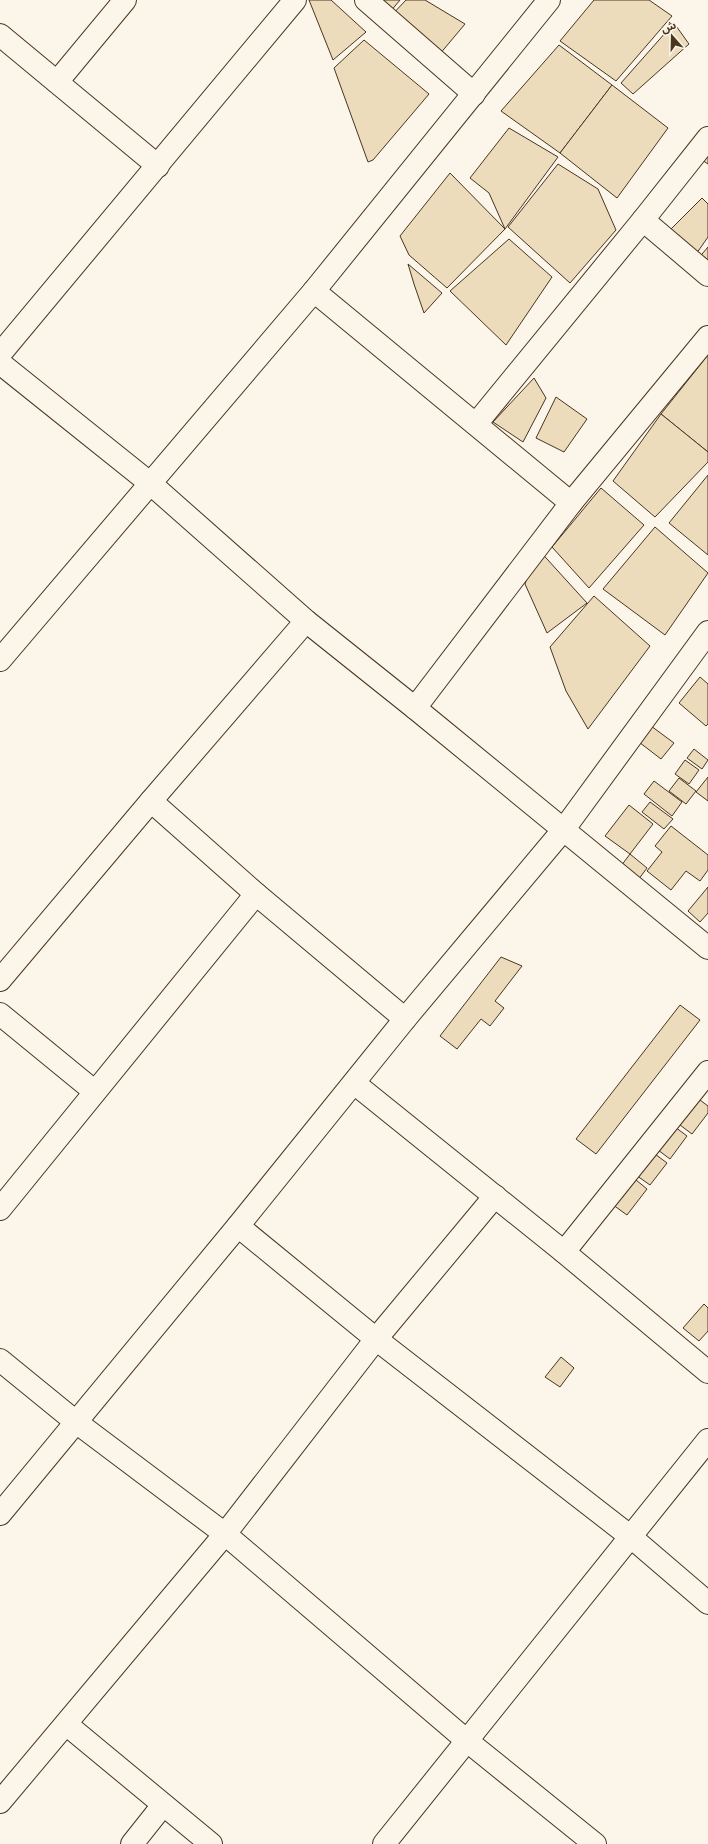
<svg xmlns="http://www.w3.org/2000/svg" width="708" height="1844" viewBox="0 0 708 1844" font-family="'Noto Sans','Noto Sans Arabic',sans-serif">
<rect width="100%" height="100%" fill="#fbf6e9"/>
<g fill="#ecdcbc" stroke="#4a3520">
<polygon points="309,0 331,0 366,32 333,60"/>
<polygon points="376,0 400,0 390,12"/>
<polygon points="406,0 425,0 465,24 439,55 388,19"/>
<polygon points="594,0 649,0 672,16 616,81 560,41"/>
<polygon points="674,23 689,44 633,94 621,83"/>
<polygon points="364,40 429,94 373,160 368,162 334,68"/>
<polygon points="559,45 612,85 560,153 501,111"/>
<polygon points="612,85 668,128 617,198 560,153"/>
<polygon points="509,128 558,157 505,229 489,193 470,178"/>
<polygon points="708,148 708,164 699,158"/>
<polygon points="558,164 598,189 616,230 570,283 508,227"/>
<polygon points="450,173 505,229 447,288 409,255 400,236"/>
<polygon points="702,198 708,204 708,237 694,257 668,232"/>
<polygon points="509,239 552,277 506,345 450,291"/>
<polygon points="708,247 708,268 697,260"/>
<polygon points="408,264 442,293 424,313 414,284"/>
<polygon points="708,355 708,452 661,414"/>
<polygon points="534,378 546,398 523,442 493,422"/>
<polygon points="556,397 587,419 564,452 536,438"/>
<polygon points="661,414 708,452 708,462 655,517 613,481"/>
<polygon points="708,475 708,555 669,523"/>
<polygon points="601,488 644,525 589,588 552,547"/>
<polygon points="655,527 708,573 665,635 603,589"/>
<polygon points="537,548 587,603 547,633 525,584"/>
<polygon points="594,596 650,646 588,729 566,691 550,647"/>
<polygon points="700,677 708,684 708,724 706,726 679,703"/>
<polygon points="647,723 674,743 661,759 635,739"/>
<polygon points="694,749 708,760 702,769 687,758"/>
<polygon points="685,760 699,770 689,784 675,774"/>
<polygon points="708,777 708,801 696,792"/>
<polygon points="679,778 696,791 686,804 669,791"/>
<polygon points="654,781 682,802 672,816 644,794"/>
<polygon points="650,802 673,819 664,829 642,812"/>
<polygon points="629,805 653,824 630,854 605,836"/>
<polygon points="671,826 708,855 708,870 700,881 686,871 671,890 647,871 662,852 655,846"/>
<polygon points="630,854 647,868 638,880 621,866"/>
<polygon points="708,887 708,913 700,922 688,911"/>
<polygon points="501,957 522,966 495,1001 504,1008 490,1026 481,1019 457,1049 440,1036"/>
<polygon points="680,1005 700,1020 596,1154 576,1139"/>
<polygon points="696,1097 708,1106 708,1113 692,1134 676,1122"/>
<polygon points="671,1124 687,1136 670,1159 654,1147"/>
<polygon points="651,1151 667,1163 650,1185 633,1173"/>
<polygon points="630,1175 647,1189 627,1215 609,1202"/>
<polygon points="704,1304 708,1308 708,1331 699,1341 683,1328"/>
<polygon points="561,1357 574,1368 560,1387 545,1377"/>
</g>
<g fill="none" stroke-linecap="round" stroke-linejoin="round">
<g stroke="#4a3520" stroke-width="24">
<g id="minor">
<polyline points="366,0 474,94"/>
<polyline points="0,35 158,166"/>
<polyline points="57,82 125,0"/>
<polyline points="643,220 708,275"/>
<polyline points="314,291 571,503"/>
<polyline points="0,354 295,0"/>
<polyline points="0,363 151,484 306,621 415,708 708,948"/>
<polyline points="476,424 643,220 708,138"/>
<polyline points="0,660 314,291 549,0"/>
<polyline points="415,708 571,503 708,337"/>
<polyline points="151,801 256,894 405,1019"/>
<polyline points="0,980 151,801 306,621"/>
<polyline points="0,1014 94,1091"/>
<polyline points="354,1083 564,1252 708,1372"/>
<polyline points="0,1209 256,894"/>
<polyline points="238,1226 376,1339 631,1537 708,1603"/>
<polyline points="564,1252 708,1072"/>
<polyline points="0,1360 76,1422 225,1534 466,1740 595,1844"/>
<polyline points="0,1514 238,1226 405,1019 564,829 708,632"/>
<polyline points="66,1724 211,1844"/>
<polyline points="0,1802 225,1534 376,1339 495,1196"/>
<polyline points="132,1844 163,1805"/>
<polyline points="384,1844 708,1440"/>
</g>
</g>
<use href="#minor" stroke="#fbf6e9" stroke-width="22"/>
</g>
<g transform="translate(672 36) rotate(340)" stroke="#fbf6e9" stroke-width="3" paint-order="stroke">
<path d="M0-3L7 15L0 10L-7 15Z" fill="#4a3520"/>
<text y="-6" font-size="11" font-weight="bold" text-anchor="middle" fill="#4a3520">ش</text>
</g>
</svg>
